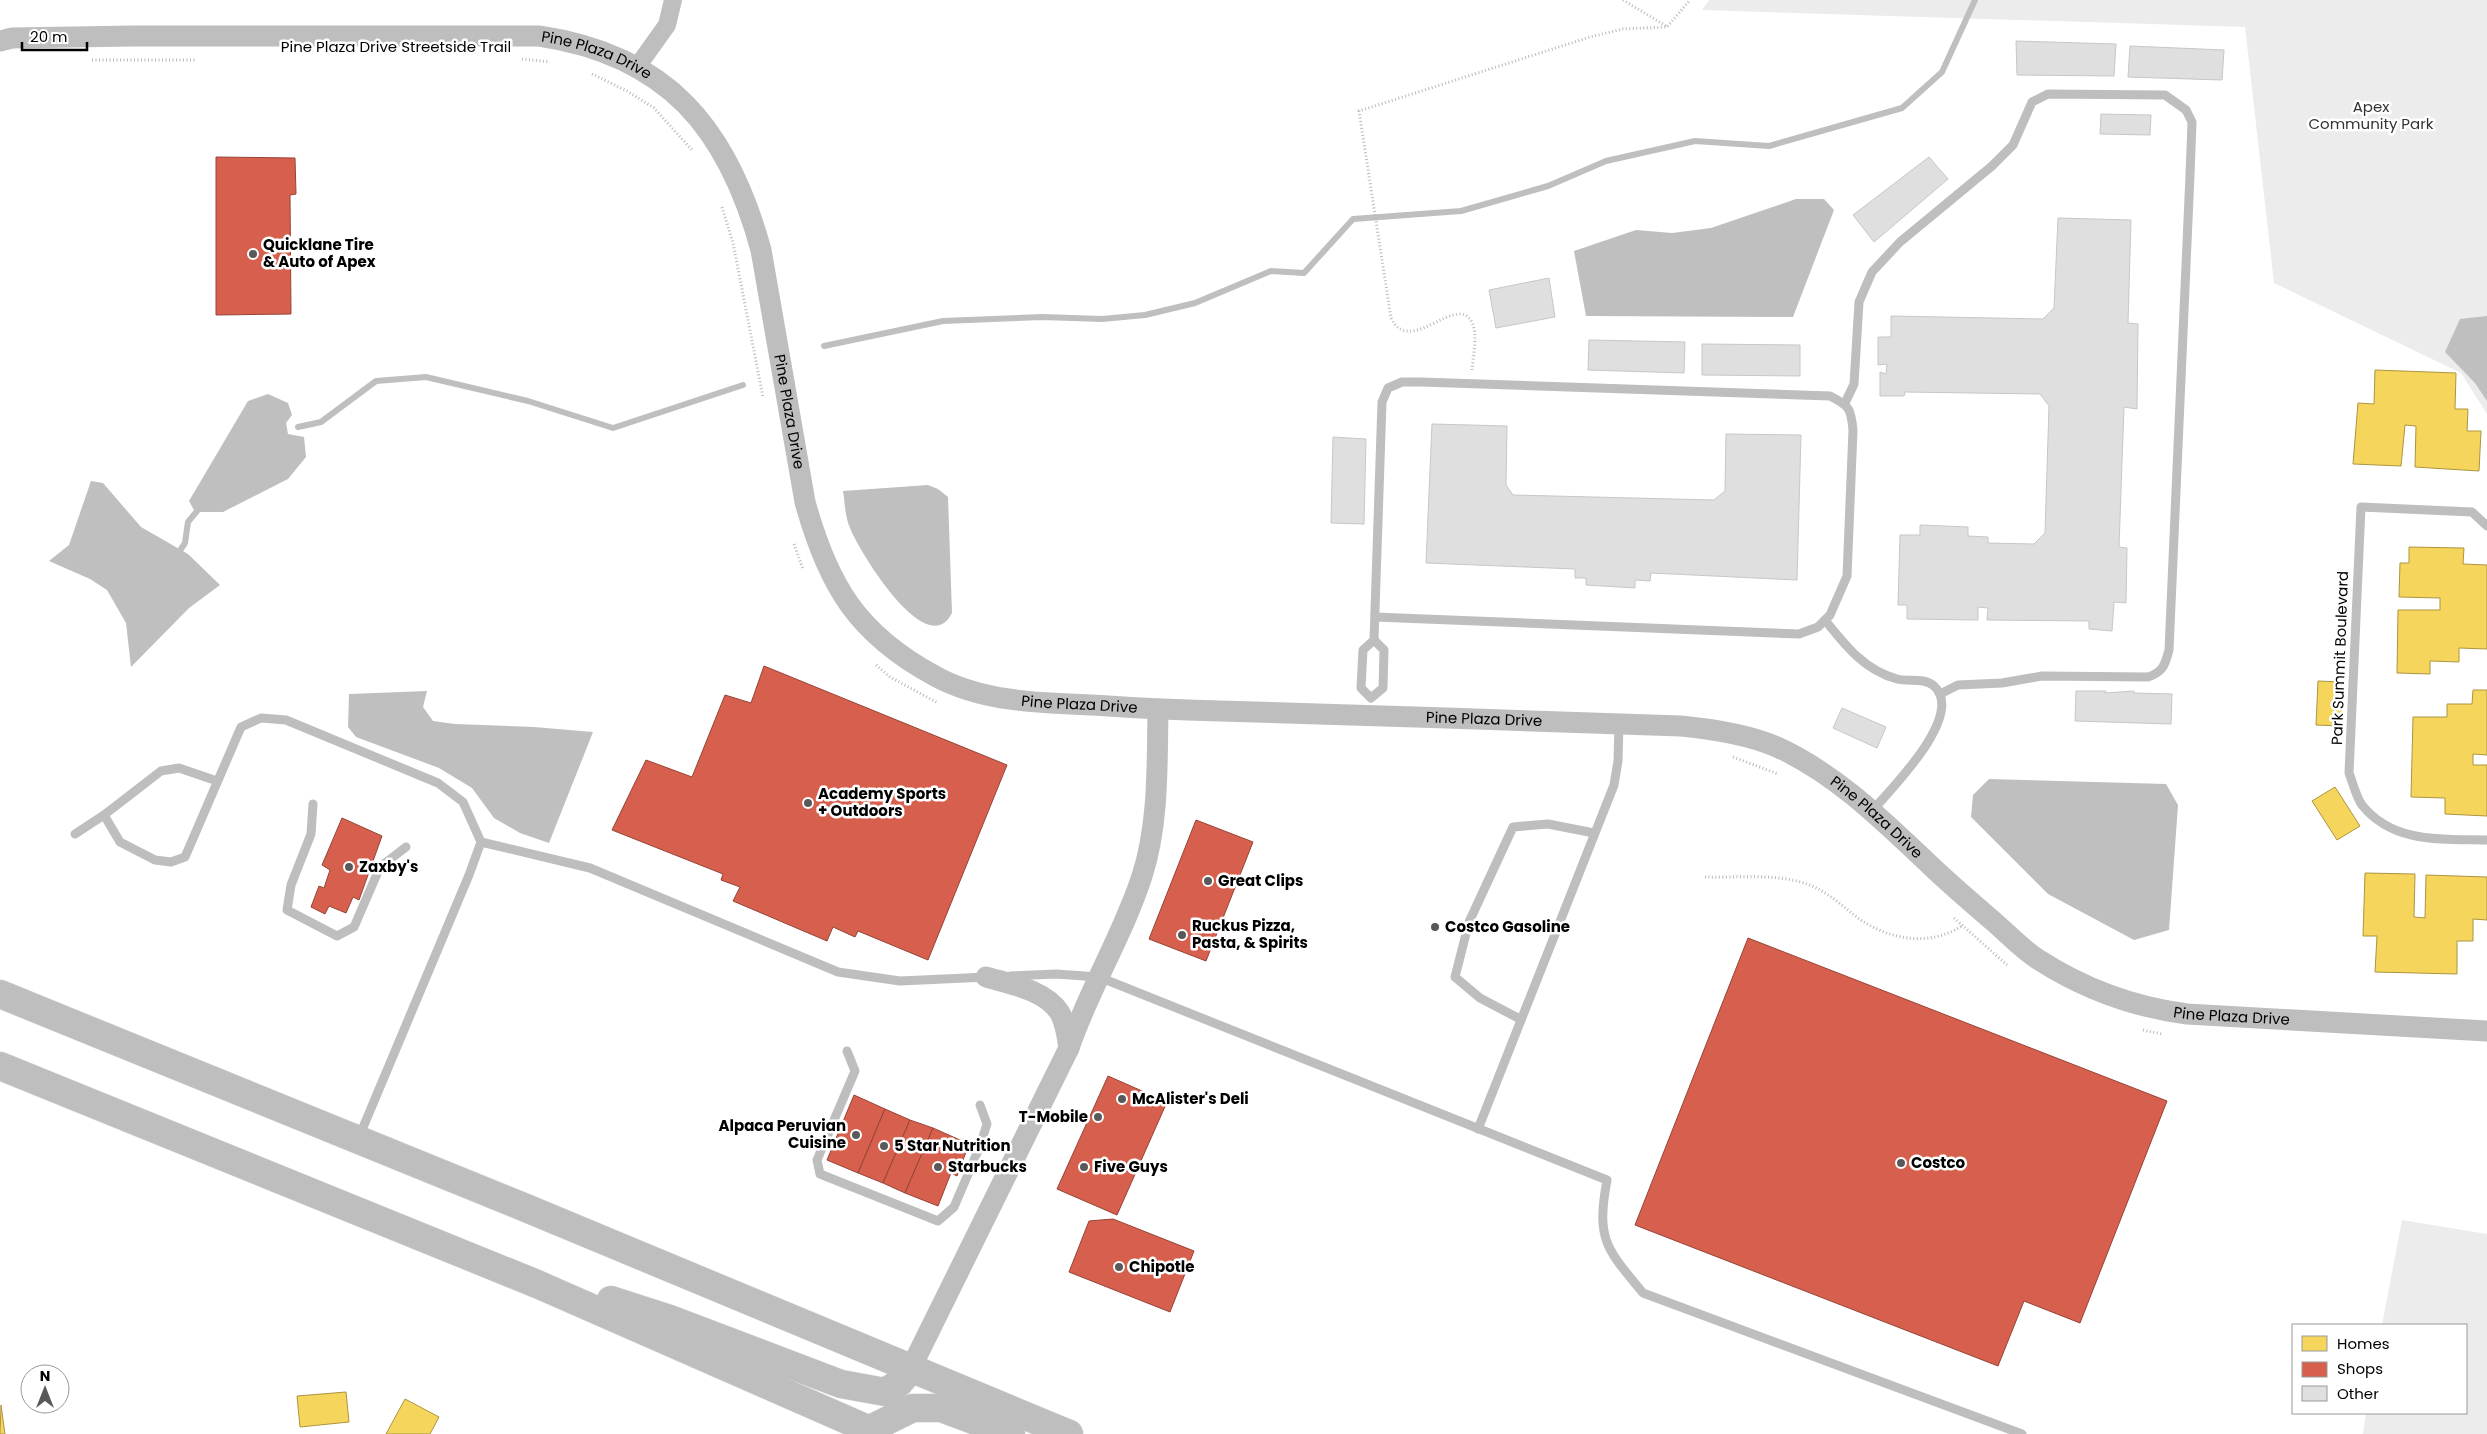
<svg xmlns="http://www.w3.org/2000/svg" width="2487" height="1434" viewBox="0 0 2487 1434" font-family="Poppins,sans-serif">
<rect width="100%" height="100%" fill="#fff"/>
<g fill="#ececec">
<polygon points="1709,0 2487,0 2487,414 2461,373 2274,283 2245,27 1702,10"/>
<polygon points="2402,1220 2487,1234 2487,1434 2363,1434 2366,1413 2466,1413 2466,1325 2382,1325"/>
</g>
<g fill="#bfbfbf">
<polygon points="1796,199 1824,199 1834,210 1793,317 1586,316 1574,251 1636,230 1672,233 1711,228"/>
<polygon points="2487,316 2487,401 2475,383 2445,352 2460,319"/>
<polygon points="268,394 288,403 292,415 286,423 288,434 304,437 306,457 288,479 223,512 195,512 189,501 248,401"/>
<polygon points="91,481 103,483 141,527 188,554 220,585 189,608 131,667 126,623 107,590 90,579 49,561 69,545"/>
<path d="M928,485l10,4 10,8 4,116c-25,50 -93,-62 -102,-85 -5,-11 -5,-25 -7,-37z"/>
<polygon points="427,691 423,707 433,721 455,724 534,727 593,732 549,843 520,833 494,818 472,788 439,768 356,737 348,727 349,694"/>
<polygon points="1989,779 2166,784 2178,805 2169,930 2134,940 2048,894 1971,817 1973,795"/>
</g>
<g fill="#f6d55c" stroke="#ac9540">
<polygon points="2375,370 2456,373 2455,409 2468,409 2467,431 2481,431 2479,471 2415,467 2416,426 2405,425 2401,466 2353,464 2358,403 2374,404"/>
<polygon points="2409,547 2464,548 2463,564 2487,565 2487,649 2459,648 2459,662 2430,661 2430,674 2397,673 2398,610 2440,610 2440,598 2399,597 2400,563 2409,563"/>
<polygon points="2318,681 2342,682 2341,726 2316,725"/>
<polygon points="2473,690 2487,690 2487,755 2473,754 2473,765 2487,765 2487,816 2445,814 2445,798 2411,797 2413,717 2447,717 2447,704 2472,704"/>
<polygon points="2335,787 2360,826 2337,840 2312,801"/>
<polygon points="2365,873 2415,874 2414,917 2425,918 2426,875 2487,877 2487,920 2473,919 2473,941 2457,941 2457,974 2375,972 2377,936 2363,936"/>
<polygon points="346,1392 349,1422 300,1427 297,1396"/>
<polygon points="405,1399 439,1417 430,1434 386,1434"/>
<polygon points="1,1405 5,1434 0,1434"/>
</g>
<g fill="#d6604d" stroke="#964336">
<polygon points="216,157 295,158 296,194 290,195 291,314 216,315"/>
<polygon points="764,666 1007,765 928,960 858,931 855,937 833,927 827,941 733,901 740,887 721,880 723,874 612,830 646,760 692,777 725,695 751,703"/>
<polygon points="342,818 382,836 359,900 353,897 346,913 329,906 325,914 311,907 319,886 324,888 330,870 322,865"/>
<polygon points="1196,820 1253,842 1206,961 1149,939"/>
<polygon points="1748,938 2167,1101 2080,1323 2024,1301 1998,1366 1635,1225"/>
<polygon points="1108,1076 1167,1102 1117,1215 1057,1189"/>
<polygon points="854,1095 885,1109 858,1173 827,1160"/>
<polygon points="885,1109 910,1120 883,1183 858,1173"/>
<polygon points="910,1120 933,1128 905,1193 883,1183"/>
<polygon points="933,1128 969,1144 957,1176 951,1173 938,1206 905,1193"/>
<polygon points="1113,1219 1194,1251 1170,1312 1069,1272 1089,1221"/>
</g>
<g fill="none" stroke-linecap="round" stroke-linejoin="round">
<g stroke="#bfbfbf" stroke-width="6">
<polyline points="824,346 943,321 1042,317 1102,319 1145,315 1195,303 1271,271 1304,273 1353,219 1461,211 1548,186 1606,161 1695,141 1769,146 1902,108 1942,72 1975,0"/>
<polyline points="298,427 321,422 376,381 426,377 528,401 613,428 743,385"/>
<polyline points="177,555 185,543 188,522 202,505"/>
</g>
</g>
<g fill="#dfdfdf" stroke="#c7c7c7">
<polygon points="2016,41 2116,44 2114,76 2017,75"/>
<polygon points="2130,46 2224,50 2222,80 2128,77"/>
<polygon points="2101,114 2151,115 2150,135 2100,134"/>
<polygon points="1929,157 1948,179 1874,242 1853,215"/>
<polygon points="2058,218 2131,220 2128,323 2138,324 2137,409 2124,407 2119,547 2127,548 2126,603 2114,602 2112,631 2089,629 2089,621 1987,620 1988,608 1978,607 1978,620 1907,619 1907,605 1898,605 1900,535 1920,535 1920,525 1968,527 1968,536 1988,537 1988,543 2034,544 2045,533 2049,406 2040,394 1905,392 1904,396 1880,396 1880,372 1886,374 1887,364 1878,365 1878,337 1891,337 1891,316 2043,319 2054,308"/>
<polygon points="1549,278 1555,317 1496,328 1489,290"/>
<polygon points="1589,340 1685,342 1684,373 1588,370"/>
<polygon points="1702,344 1800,345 1800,376 1702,375"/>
<polygon points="1432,424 1507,426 1506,485 1513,495 1714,500 1725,491 1726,434 1801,435 1797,580 1651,573 1650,581 1635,580 1635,588 1586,585 1586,578 1575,578 1575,569 1426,563"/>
<polygon points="1333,437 1366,439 1364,524 1331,523"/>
<polygon points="2076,691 2106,691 2105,693 2134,691 2134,693 2172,694 2171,724 2075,721"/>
<polygon points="1842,708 1886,727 1877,748 1833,728"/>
</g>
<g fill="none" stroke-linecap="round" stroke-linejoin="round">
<g stroke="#dbdbdb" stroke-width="29">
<g id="trunk">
<polyline points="0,994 526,1208 1069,1434"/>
<polyline points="0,1066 537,1284 879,1434"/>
<polyline points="611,1300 670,1319 841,1384 885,1392 898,1384 910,1370"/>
<polyline points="868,1430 913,1408 941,1408 1011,1434"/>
</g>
</g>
<g stroke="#b9b9b9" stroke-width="3" stroke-dasharray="1 2.5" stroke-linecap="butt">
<polyline points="1623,0 1666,26"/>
<polyline points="522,59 550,62"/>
<polyline points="92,60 196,60"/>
<polyline points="592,74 627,91 654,108 693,151"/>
<polyline points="722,207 733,243 763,397"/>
<path d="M1472,370c1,-14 6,-35 0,-47 -14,-32 -62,35 -81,-5l-32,-207 231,-74 33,-8 44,-2 23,-27"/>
<polyline points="794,544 803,569"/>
<polyline points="876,665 890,677 938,703"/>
<polyline points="1733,757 1778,774"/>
<path d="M1705,877c33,1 71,-4 102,7 20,7 35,22 51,34 31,22 71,29 104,8"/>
<polyline points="1954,918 2007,965"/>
<polyline points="2143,1030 2162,1034"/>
</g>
<g stroke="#bebebe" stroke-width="9">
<path d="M1845,403l9,-19 5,-82 13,-30 28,-30 92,-76 21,-21 19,-43 16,-8 117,1 21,15 6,12 -2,53 -21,475c-4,15 -6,22 -21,27l-106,-1 -40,7 -44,2 -18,9"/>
<path d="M2487,526l-15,-14 -111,-5 -12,266c4,10 7,24 13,32 31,39 81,34 125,35"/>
<path d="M1825,620c20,25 39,50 72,59 12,3 27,-2 37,7 32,29 -44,104 -62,125"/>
<path d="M1374,640l8,-238 6,-14 14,-6h19l409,14c20,10 21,13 23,34l-6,146 -17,39 -12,12 -19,7 -424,-17"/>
<polygon points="1374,640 1384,650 1383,688 1371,698 1361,688 1363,650"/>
<polyline points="217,781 179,768 161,771 104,815 120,842 155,860 171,862 185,857 241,727 261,718 286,720 438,783 463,802 481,842"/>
<polyline points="313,804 311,834 291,885 287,910 337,936 354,927 380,867 406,847"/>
<polyline points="75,834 104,815"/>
<path d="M1010,976l46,-2 43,3 508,203c-11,60 -1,68 36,113l379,141"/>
<polyline points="1520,1019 1480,998 1455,977 1469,922 1513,827 1548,824 1594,833"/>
<polyline points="847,1051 855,1071 817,1160 820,1174 938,1221 954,1207 980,1146 987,1124 980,1105"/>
<polyline points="1478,1129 1614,785 1618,761 1619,723"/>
<polyline points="359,1137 469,875 481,842 590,868 838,972 900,981 987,977"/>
</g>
<polyline stroke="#bebebe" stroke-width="18" points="637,67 667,25 673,0"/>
<g stroke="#bebebe" stroke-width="21">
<path id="s1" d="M0,41l12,-3 121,-2h406c129,19 189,93 222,214l44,252c23,83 52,132 130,174 47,26 105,27 158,29 42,3 85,5 127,6 154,5 307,9 461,15 31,3 66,8 96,21 61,28 106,74 154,119 20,19 41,37 62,55 14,12 28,27 43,37 46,30 97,49 151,56l300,17"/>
<path d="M986,977c24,7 60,13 74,36 6,11 7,23 9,35"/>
<path d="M910,1370l159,-322c20,-59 54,-113 73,-172 17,-52 15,-113 16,-167"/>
</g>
<use href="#trunk" stroke="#bebebe" stroke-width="28"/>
</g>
<g fill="#595959" stroke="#fff" stroke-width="2">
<circle cx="253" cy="254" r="5"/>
<circle cx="808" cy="803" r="5"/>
<circle cx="349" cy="867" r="5"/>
<circle cx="1208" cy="881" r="5"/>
<circle cx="1435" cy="927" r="5"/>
<circle cx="1182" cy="935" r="5"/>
<circle cx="1122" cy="1099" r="5"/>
<circle cx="1098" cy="1117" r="5"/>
<circle cx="856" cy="1135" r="5"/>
<circle cx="884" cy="1146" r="5"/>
<circle cx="1901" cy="1163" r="5"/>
<circle cx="938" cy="1167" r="5"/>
<circle cx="1084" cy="1167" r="5"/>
<circle cx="1119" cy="1267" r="5"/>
</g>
<g text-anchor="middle" stroke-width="5" stroke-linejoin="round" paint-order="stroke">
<g font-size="15" fill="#000" stroke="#fff">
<text x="396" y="52">Pine Plaza Drive Streetside Trail</text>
<text dy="5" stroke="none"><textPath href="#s1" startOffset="600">Pine Plaza Drive</textPath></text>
<text dy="5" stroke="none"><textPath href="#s1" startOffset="1034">Pine Plaza Drive</textPath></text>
<text transform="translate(2340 658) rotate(-88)" y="5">Park Summit Boulevard</text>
<text dy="5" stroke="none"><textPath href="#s1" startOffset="1499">Pine Plaza Drive</textPath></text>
<text dy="5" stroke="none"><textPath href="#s1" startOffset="1904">Pine Plaza Drive</textPath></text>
<text dy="5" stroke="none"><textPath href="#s1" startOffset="2322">Pine Plaza Drive</textPath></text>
<text dy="5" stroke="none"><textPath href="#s1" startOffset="2742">Pine Plaza Drive</textPath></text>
</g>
<g font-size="15" fill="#333" stroke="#fff">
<text x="2371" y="112">Apex<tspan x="2371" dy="17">Community Park</tspan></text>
</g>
<g font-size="15" font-weight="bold" fill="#000" stroke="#fff" text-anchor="start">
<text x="263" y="250">Quicklane Tire<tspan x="263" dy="17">&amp; Auto of Apex</tspan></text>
<text x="818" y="799">Academy Sports<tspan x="818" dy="17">+ Outdoors</tspan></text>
<text x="359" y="872">Zaxby's</text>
<text x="1218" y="886">Great Clips</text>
<text x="1192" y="931">Ruckus Pizza,<tspan x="1192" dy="17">Pasta, &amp; Spirits</tspan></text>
<text x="1445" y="932">Costco Gasoline</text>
<text x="1132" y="1104">McAlister's Deli</text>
<text x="1088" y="1122" text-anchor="end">T-Mobile</text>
<text x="846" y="1131" text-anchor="end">Alpaca Peruvian<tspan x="846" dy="17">Cuisine</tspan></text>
<text x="894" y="1151">5 Star Nutrition</text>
<text x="1911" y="1168">Costco</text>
<text x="948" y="1172">Starbucks</text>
<text x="1094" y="1172">Five Guys</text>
<text x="1129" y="1272">Chipotle</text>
</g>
</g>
<rect x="2292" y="1324" width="175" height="90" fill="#ffffff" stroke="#999999"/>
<rect x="2302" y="1336" width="25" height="15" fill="#f6d55c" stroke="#999999"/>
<text x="2337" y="1349" font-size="15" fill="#000000">Homes</text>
<rect x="2302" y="1362" width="25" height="15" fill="#d6604d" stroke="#999999"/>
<text x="2337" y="1374" font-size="15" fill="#000000">Shops</text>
<rect x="2302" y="1386" width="25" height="15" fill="#dfdfdf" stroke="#999999"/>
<text x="2337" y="1399" font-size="15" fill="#000000">Other</text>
<g transform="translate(45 1389)"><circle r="24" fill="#ffffff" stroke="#999999"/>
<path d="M0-4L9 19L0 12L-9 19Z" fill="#595959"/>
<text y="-8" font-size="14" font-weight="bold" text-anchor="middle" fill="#000000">N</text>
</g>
<path d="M22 42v8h65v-8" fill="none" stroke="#000000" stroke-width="2.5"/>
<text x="30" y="42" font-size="15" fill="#000000" stroke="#ffffff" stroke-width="4" paint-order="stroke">20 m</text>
</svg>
